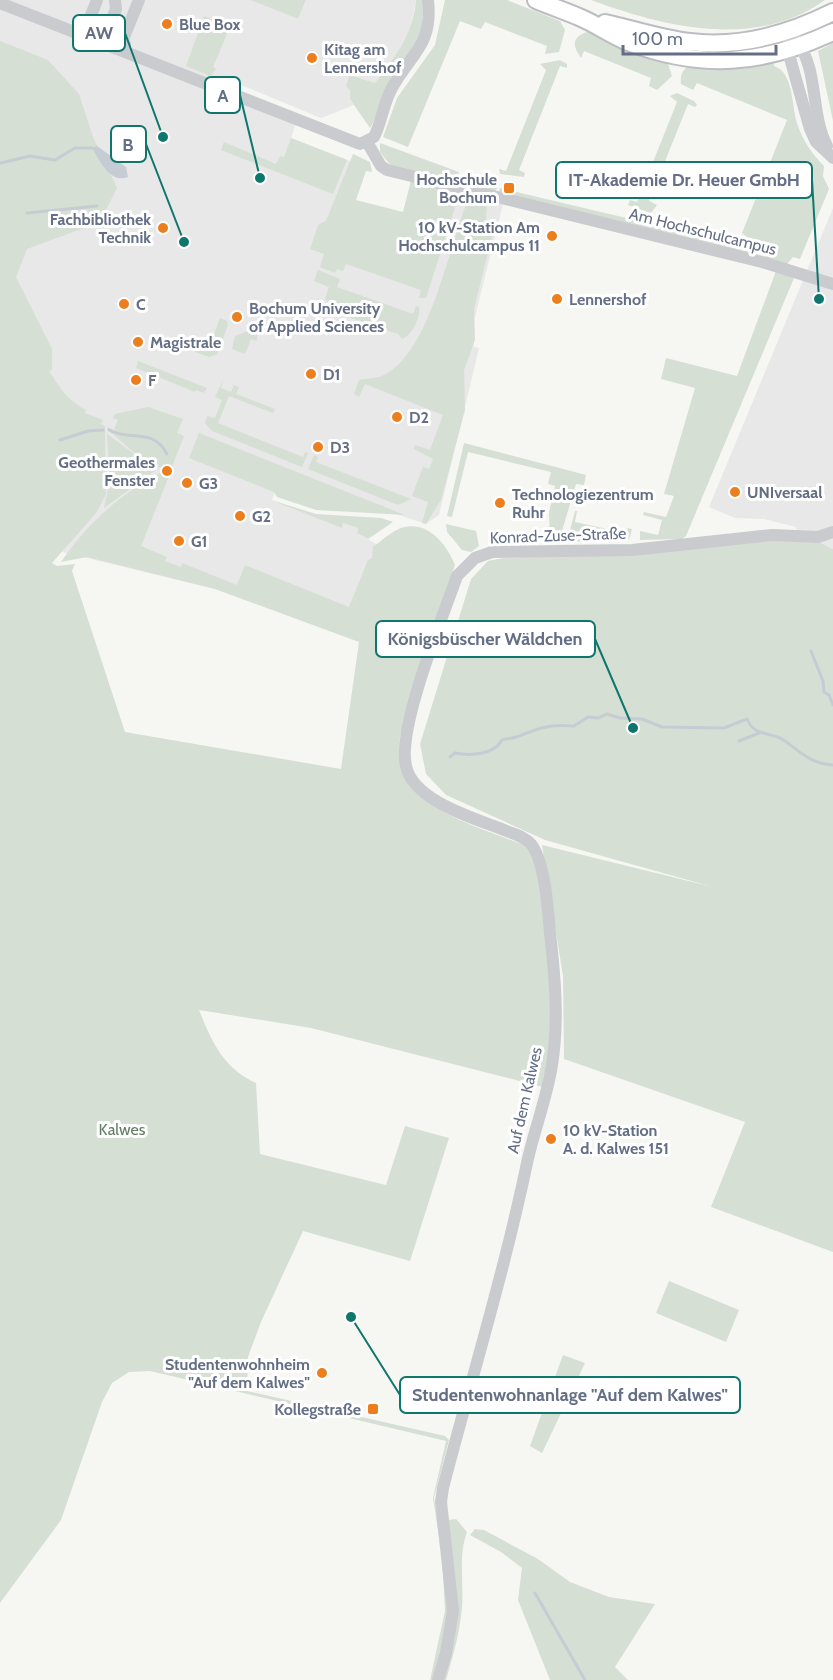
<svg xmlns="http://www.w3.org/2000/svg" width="833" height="1680" viewBox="0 0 833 1680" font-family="Cabin,sans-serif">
<rect width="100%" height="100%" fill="#f6f7f3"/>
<g fill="#e7e8e7">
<polygon points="0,0 250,0 298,19 306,0 416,0 410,31 402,49 375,83 350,75 350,99 354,105 321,118 222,77 219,84 298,117 291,138 350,161 360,169 315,247 390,266 411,181 503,204 468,345 479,348 439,515 426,524 375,507 275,492 272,500 342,527 343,523 358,528 357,533 376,544 372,558 363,643 215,589 25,543 0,290"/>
<polygon points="833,208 833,549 821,543 799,542 796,527 764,519 735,518 709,507"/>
</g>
<g fill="#d6dfd4">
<polygon points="250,0 306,0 298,19"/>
<path d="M416,0h7l-1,33 -52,95 -20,-29v-9l-4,-4 4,-11 25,8c21,-27 38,-48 41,-83z"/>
<polygon points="445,0 507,0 560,21 565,30 559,52 545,54 547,46 485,22 481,29 460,21 408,147 383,137 397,98 435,45"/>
<path d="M591,0h234c-70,50 -161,27 -234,0z"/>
<polygon points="204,16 230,27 213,67 216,69 210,76 186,66"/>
<path d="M587,32l80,29 5,15 -15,14 -8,-4 2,-8 -67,-27 -3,7c-9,-13 -9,-21 6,-26z"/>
<path d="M0,41l48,19 31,34 14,43 24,51 -17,34 -73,27 -11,28 36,72v21l-3,1c12,19 18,28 37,39l-1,3 18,7 -2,4 4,2 1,68 -9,18 -45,51 5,3 18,-2 -3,7 53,161 216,37 18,-127 -144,-53 -128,-32 -26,5c25,-37 59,-68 99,-89l9,3 -28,70 26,11 -2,4 16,6 1,-4 55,22 8,-20 104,42 19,-47 4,-2 1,-11c8,-6 19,-16 28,-19 27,-9 46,17 54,37l-55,171c-1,16 -1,31 7,46 14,29 92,53 123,65l8,15c7,74 22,151 5,225l-232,-59 -112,-18c13,32 24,58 57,73l4,71 126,31 19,-59 44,12 -39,123 -107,-30 -42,91 -13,35 -1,34 198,45 4,4 -15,58 14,96 -1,34 -13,52h-4l15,-69 -3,-54 -9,-59 13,-57 -296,-70 -21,1 -17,11 -10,19 -41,118 -61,83z"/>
<polygon points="833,43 833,121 818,51"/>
<polygon points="560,60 567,64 567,68 560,66 519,170 525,173 524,177 500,174 499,169 506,171 546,70 540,64"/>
<path d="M773,61l1,5c21,7 17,42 24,60 5,15 15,29 26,40l-1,10 6,13 -29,70 -7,-2 -6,7 -20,-5 -5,-9 -20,-17 45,-113 -90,-37 -4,7 -12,-6c-1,-9 1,-14 9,-19z"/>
<polygon points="677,93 694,101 697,105 695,107 688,104 649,201 657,205 651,213 628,205 630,200 637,202 677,102 670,96"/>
<polygon points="291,138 347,160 333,194 221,150 224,142 276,164 280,156 284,157"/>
<polygon points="380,143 459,172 458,176 477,183 479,180 497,187 495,194 392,167 380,152"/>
<polygon points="353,154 370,162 372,172 366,171 356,200 403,212 411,181 445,190 456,204 426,298 419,298 421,290 346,264 343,271 337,269 335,273 320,267 324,254 310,249 318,225 326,221"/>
<polygon points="500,188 749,247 747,254 498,194"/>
<path d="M478,198l9,6 -1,14 7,15 -19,76 1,31 -11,30 1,40 -24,90 -15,24 -4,-1 6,-21 -16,-6 11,-29 6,2 4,-10 -19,-10 1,-4 15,5 13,-35 -78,-31 -6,13 -5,-3 5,-14c9,-2 18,-1 27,-6 44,-24 62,-124 80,-169z"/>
<path d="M318,270l22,9 -3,8 76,27 3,-8 3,1c2,10 -7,28 -17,32l-4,-5 -61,-21 -12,-14 4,-12 -15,-6z"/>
<polygon points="776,271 794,278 686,536 682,539 640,540 640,531 658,535 662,520 643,515 644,512 666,517 674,496 664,494 695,388 661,379 666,358 737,376"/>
<polygon points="220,318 227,321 228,325 217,354 209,357 195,352 199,344 209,348"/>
<polygon points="248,331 257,334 257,341 251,339 245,354 232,349 235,336"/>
<polygon points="138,361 207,388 204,393 196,390 195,392 136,368"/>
<polygon points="223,380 221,388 231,392 234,385 239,387 236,394 275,409 273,413 229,396 218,423 303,457 305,452 308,453 302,467 212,431 205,423 207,416 215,418 222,400 215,397"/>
<polygon points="148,407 183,419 177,433 184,436 171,469 158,467 138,456 107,429 108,427 114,430 118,420 113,418 115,414"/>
<polygon points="199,433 405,515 316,510 277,497 274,492 189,458"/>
<polygon points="107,434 156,470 104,508 110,481"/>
<polygon points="464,443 586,475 584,485 576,484 562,531 559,531 558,536 564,537 562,543 551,543 550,539 549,513 555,486 548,484 551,472 468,452 452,517 447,516"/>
<polygon points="314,455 318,457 316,462 411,499 398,505 308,469"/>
<polygon points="271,500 316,514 381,518 393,522 368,539 357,533 358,528 343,523 342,528"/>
<polygon points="575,511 577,511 575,522 626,533 628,528 632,529 629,540 567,542"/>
<polygon points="446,524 476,531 479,546 471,552 462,550 447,532"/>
<polygon points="769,540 821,543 833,549 833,1252 711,1207 745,1122 564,1059 563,976 542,845 713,887 545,840 446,795 426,774 420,744 471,579 488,561 503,558 662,552"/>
<polygon points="669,1281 739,1310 726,1342 656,1313"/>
<polygon points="563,1355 585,1363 542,1453 530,1446"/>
<path d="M456,1519l11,13c-9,24 -3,50 -5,75 -2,25 -9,49 -16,73h-3l7,-27 -2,-133z"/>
<polygon points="475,1529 484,1530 538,1559 570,1582 609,1597 655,1604 615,1667 628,1680 550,1680 518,1600 522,1568 501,1552 470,1535"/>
</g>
<path fill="#c6ccd3" d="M97,146l29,21 2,10c-19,7 -28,-17 -36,-29z"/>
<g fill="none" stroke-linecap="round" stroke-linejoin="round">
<g stroke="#c6ccd3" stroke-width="3">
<polyline points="1,163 30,156 55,160 75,148 92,148"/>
<polyline points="27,213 97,206"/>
<path d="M109,430c23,12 44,-3 58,24"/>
<polyline points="60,440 88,431 103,430"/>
<polyline points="811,651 823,681 824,692 829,695 833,705"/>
<polyline points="739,741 759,733"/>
<path d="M450,757l5,-4c15,3 39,2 47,-13 5,-2 9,-1 14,-3 24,-9 32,-13 58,-11l14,-9 10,1 9,-4 13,4 22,1 20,8 62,1 23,-9c8,19 25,12 38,22 16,12 27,23 48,24"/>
<polyline points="535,1593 585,1680"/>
</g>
<g stroke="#bbbdc3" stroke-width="20">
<g id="secondary">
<path d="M536,0c14,6 29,11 43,17 17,7 32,18 49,25 74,28 134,23 205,-10"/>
<path d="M605,23c28,6 57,16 85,19 50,6 99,-8 143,-30"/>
</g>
</g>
<g stroke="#c9cbcf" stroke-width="12">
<polyline points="97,0 86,28 125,44"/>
<path d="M0,3l360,141 14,-7c8,-15 9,-33 18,-49 19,-35 41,-42 36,-88"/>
<polyline points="105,38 116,9 115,0"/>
<path d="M796,40c23,29 14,73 31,106"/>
<polyline points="122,42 139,0"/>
<polyline points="789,42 788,51 810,129 816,142 833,158"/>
<polyline points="367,142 381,166 387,170 762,262 833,284"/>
<path d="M438,1680l8,-27 7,-42 -12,-109 2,-14c28,-108 61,-215 84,-325 7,-33 20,-65 25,-98 7,-43 3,-89 -2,-132 -2,-23 -5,-72 -19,-89 -7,-8 -18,-10 -27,-14 -30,-12 -91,-29 -98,-64 -9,-39 37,-149 51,-190l18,-18 17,-6 140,-2 140,-15 46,2 15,-5"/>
</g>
<use href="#secondary" stroke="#fff" stroke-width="16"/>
</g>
<g fill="#ed7e1e" stroke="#fff" stroke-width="2">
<circle cx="167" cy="24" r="6"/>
<circle cx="312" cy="58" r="6"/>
<rect x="503" y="182" width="12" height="12" rx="3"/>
<circle cx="163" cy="228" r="6"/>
<circle cx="552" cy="236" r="6"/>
<circle cx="557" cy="299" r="6"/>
<circle cx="124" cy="304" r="6"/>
<circle cx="237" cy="317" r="6"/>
<circle cx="138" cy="342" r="6"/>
<circle cx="311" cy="374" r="6"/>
<circle cx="136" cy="380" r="6"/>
<circle cx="397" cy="417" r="6"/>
<circle cx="318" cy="447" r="6"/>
<circle cx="167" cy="471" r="6"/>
<circle cx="187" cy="483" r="6"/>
<circle cx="735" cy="492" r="6"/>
<circle cx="500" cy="503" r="6"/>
<circle cx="240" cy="516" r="6"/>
<circle cx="179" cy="541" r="6"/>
<circle cx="551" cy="1139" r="6"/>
<circle cx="322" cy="1373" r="6"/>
<rect x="367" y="1403" width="12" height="12" rx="3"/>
</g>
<g text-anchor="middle" stroke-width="6" stroke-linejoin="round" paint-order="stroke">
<g font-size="16" font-weight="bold" fill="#646f86" stroke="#fff" text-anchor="start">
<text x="179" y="30">Blue Box</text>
<text x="324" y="55">Kitag am<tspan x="324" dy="18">Lennershof</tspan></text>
<text x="497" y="185" text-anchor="end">Hochschule<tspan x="497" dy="18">Bochum</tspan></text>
<text x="151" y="225" text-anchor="end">Fachbibliothek<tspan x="151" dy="18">Technik</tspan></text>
<text x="540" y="233" text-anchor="end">10 kV-Station Am<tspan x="540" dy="18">Hochschulcampus 11</tspan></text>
<text x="569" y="305">Lennershof</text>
<text x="136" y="310">C</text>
<text x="249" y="314">Bochum University<tspan x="249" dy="18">of Applied Sciences</tspan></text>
<text x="150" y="348">Magistrale</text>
<text x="323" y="380">D1</text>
<text x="148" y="386">F</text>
<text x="409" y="423">D2</text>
<text x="330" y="453">D3</text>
<text x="155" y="468" text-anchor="end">Geothermales<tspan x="155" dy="18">Fenster</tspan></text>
<text x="199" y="489">G3</text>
<text x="747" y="498">UNIversaal</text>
<text x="512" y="500">Technologiezentrum<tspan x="512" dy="18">Ruhr</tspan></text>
<text x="252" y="522">G2</text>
<text x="191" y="547">G1</text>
<text x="563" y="1136">10 kV-Station<tspan x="563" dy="18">A. d. Kalwes 151</tspan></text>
<text x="310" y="1370" text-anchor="end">Studentenwohnheim<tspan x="310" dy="18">"Auf dem Kalwes"</tspan></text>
<text x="361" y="1415" text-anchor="end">Kollegstraße</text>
</g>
<g font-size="16" fill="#646f86" stroke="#fff">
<text transform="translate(703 231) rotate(14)" y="6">Am Hochschulcampus</text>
<text transform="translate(558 535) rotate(-2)" y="6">Konrad-Zuse-Straße</text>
<text transform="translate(524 1100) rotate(-77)" y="6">Auf dem Kalwes</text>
</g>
<g font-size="16" fill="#637d64" stroke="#fff">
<text x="122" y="1135">Kalwes</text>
</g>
</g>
<path fill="none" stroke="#0f766e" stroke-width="2" d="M163 137L125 33M260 178L240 95M184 242L146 144M819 299L812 180M633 728L595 639M351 1317L400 1395"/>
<g fill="#0f766e" stroke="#fff" stroke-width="2">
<circle cx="163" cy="137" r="6"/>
<circle cx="260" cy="178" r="6"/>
<circle cx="184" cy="242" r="6"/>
<circle cx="819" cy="299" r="6"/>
<circle cx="633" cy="728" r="6"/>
<circle cx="351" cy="1317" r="6"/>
</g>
<g fill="#fff" stroke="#0f766e" stroke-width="2">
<rect x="73" y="15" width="52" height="36" rx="6"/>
<rect x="205" y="77" width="35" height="36" rx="6"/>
<rect x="111" y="126" width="35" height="36" rx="6"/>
<rect x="556" y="162" width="256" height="36" rx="6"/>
<rect x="376" y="621" width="219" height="36" rx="6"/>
<rect x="400" y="1377" width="340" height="36" rx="6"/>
</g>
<g font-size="18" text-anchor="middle" font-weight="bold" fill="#646f86">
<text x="99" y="39">AW</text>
<text x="223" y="102">A</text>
<text x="128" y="151">B</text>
<text x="684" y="186">IT-Akademie Dr. Heuer GmbH</text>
<text x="485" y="645">Königsbüscher Wäldchen</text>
<text x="570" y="1401">Studentenwohnanlage "Auf dem Kalwes"</text>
</g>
<path d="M623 45v9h153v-9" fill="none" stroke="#646f86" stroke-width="3"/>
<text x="632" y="45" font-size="18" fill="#646f86" stroke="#ffffff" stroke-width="4.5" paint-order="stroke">100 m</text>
</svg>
